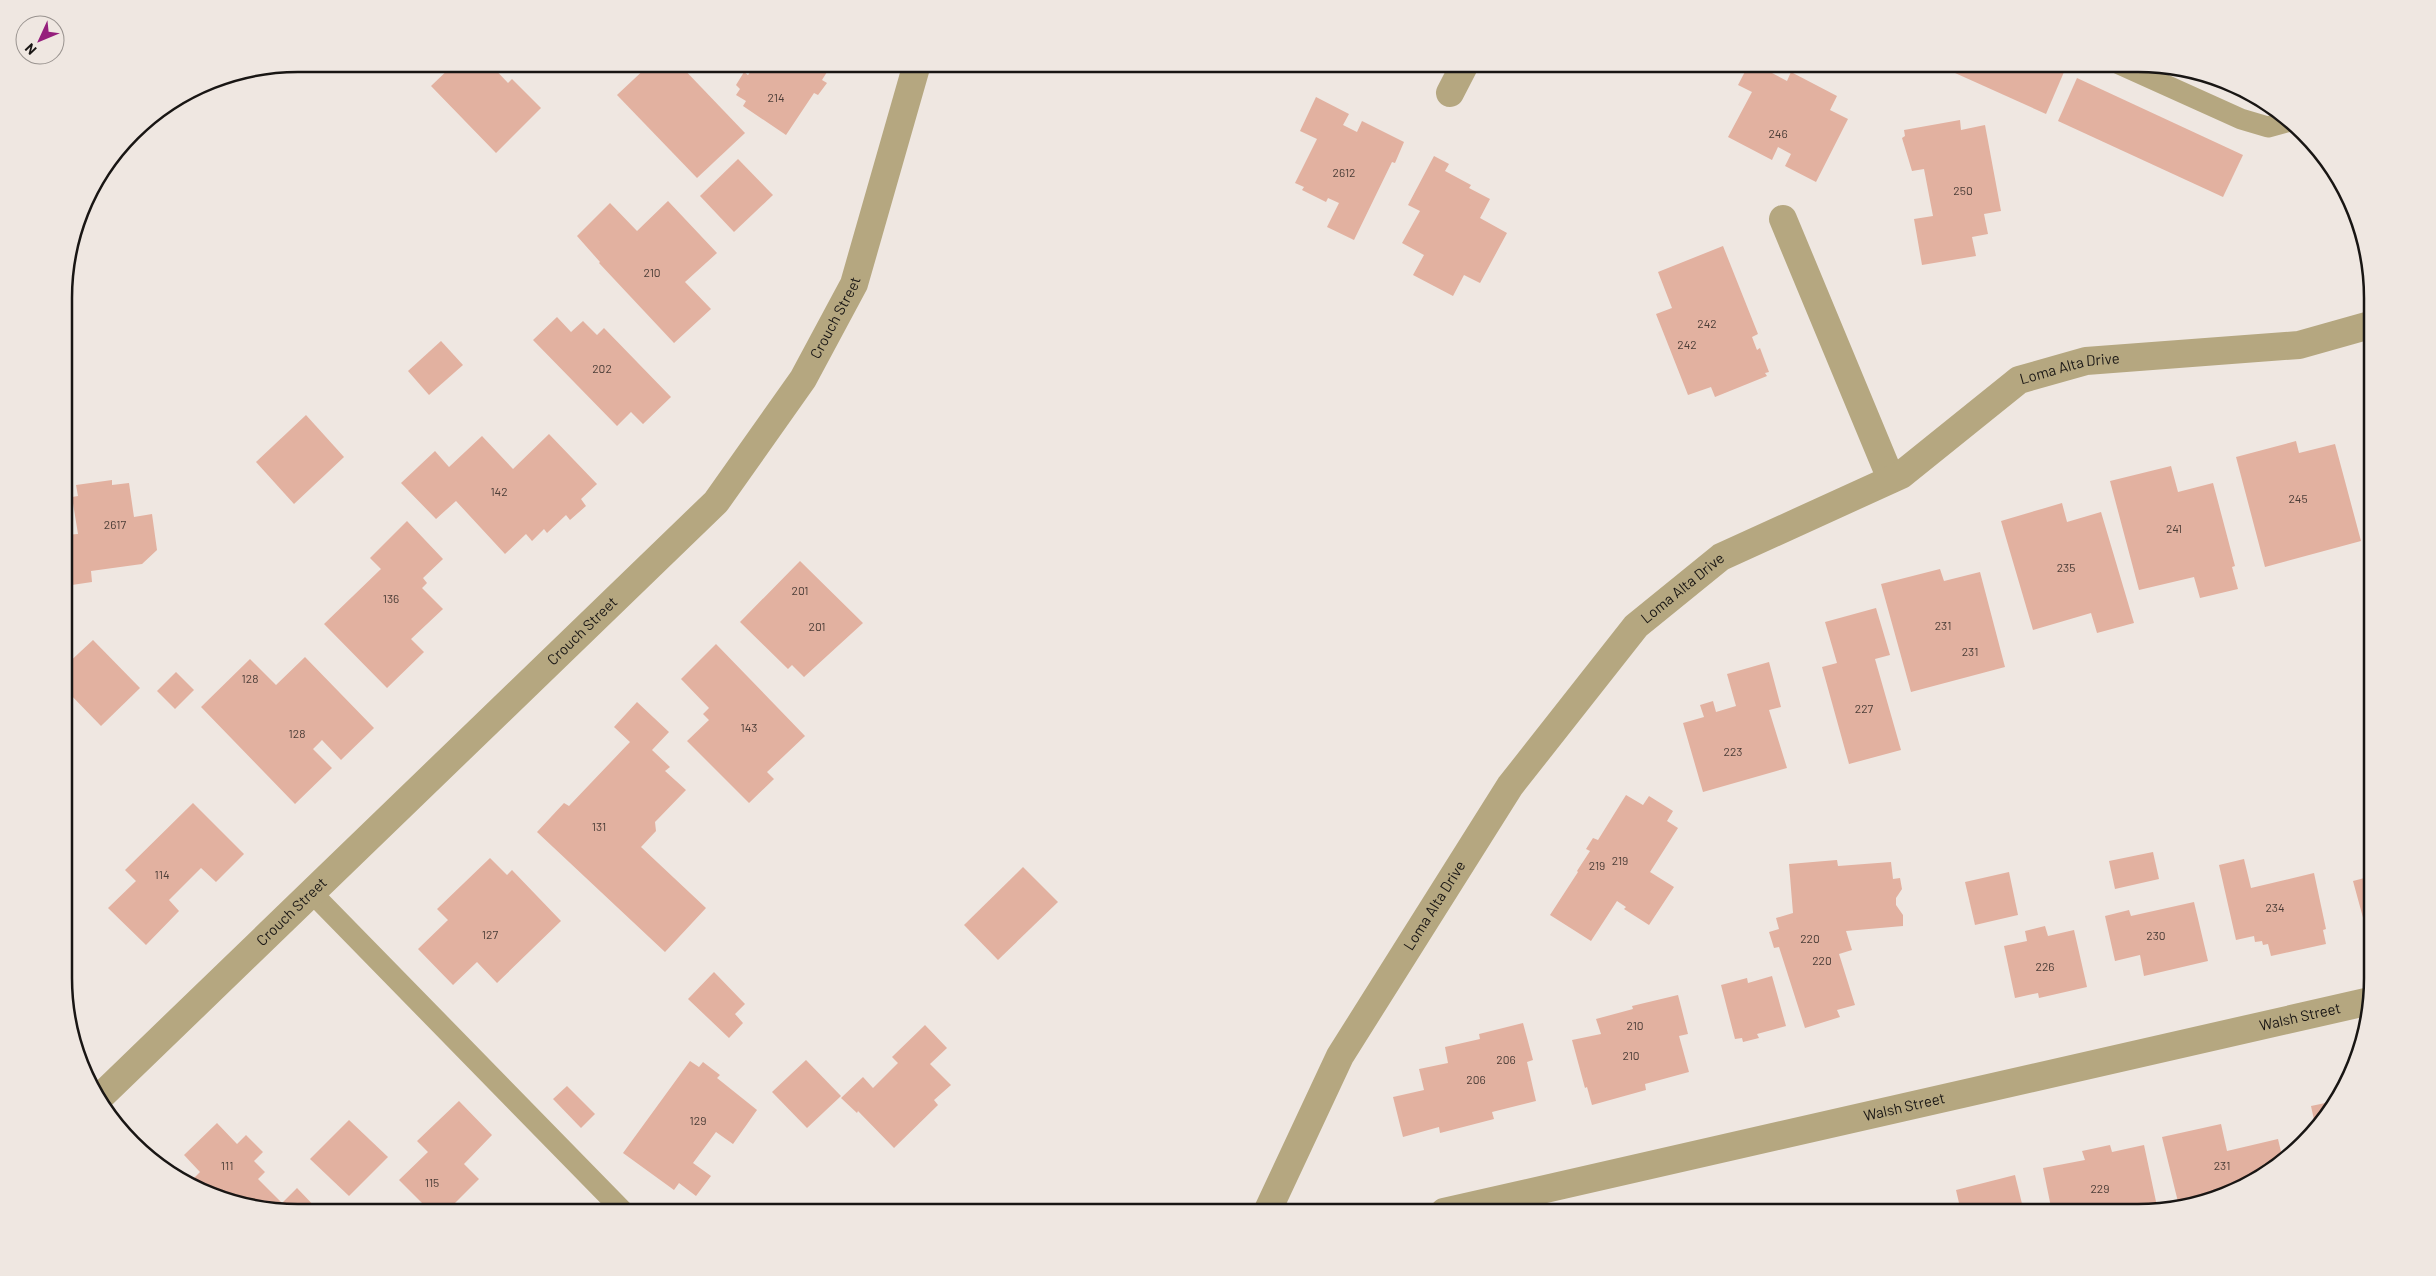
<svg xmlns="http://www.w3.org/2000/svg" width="2436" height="1276" viewBox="0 0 2436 1276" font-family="Barlow,sans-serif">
<rect width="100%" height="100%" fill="#efe7e1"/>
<g fill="#e2b1a0">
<polygon points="454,64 490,64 508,83 512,79 541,108 496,153 431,86"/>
<polygon points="650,64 679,64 745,133 697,178 617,95"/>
<polygon points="739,64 832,64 822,80 827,83 818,95 814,93 786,135 743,106 746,101 736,95 740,89 736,85 744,72 748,75 751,71"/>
<polygon points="1575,64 1599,64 1594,73"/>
<polygon points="1608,64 1623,64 1620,70"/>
<polygon points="1749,64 1755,64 1787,81 1791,72 1837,96 1830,110 1848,119 1816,182 1785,166 1791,154 1778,147 1772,160 1728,137 1752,92 1738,85"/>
<polygon points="1935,64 2046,64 2064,72 2046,114"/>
<polygon points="2077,78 2243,155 2223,197 2058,121"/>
<polygon points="1316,97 1349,114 1343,125 1357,132 1362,121 1404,142 1395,163 1392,162 1354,240 1327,227 1339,203 1328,198 1326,202 1302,190 1304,187 1295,183 1317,139 1300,131"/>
<polygon points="1960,120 1961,130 1985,125 2001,211 1984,214 1988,234 1972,237 1976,256 1922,265 1914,219 1933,216 1924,169 1912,171 1902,138 1905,136 1904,130"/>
<polygon points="1434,156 1449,164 1445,171 1471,185 1469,188 1490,199 1480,218 1507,233 1480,283 1464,275 1453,296 1413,275 1424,255 1402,243 1420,211 1408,205"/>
<polygon points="738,159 773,195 734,232 700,196"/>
<polygon points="668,201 717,253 685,282 711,309 674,343 599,263 600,262 577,236 610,203 637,231"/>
<polygon points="1723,246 1758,334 1752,337 1757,350 1760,348 1769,372 1765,373 1767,376 1715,397 1711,387 1688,395 1656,314 1672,308 1658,272"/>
<polygon points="557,317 571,332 583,321 597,335 604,328 671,397 643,424 631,412 617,426 533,340"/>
<polygon points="441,341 463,365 429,395 408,371"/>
<polygon points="306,415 344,457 294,504 256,462"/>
<polygon points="549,434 597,484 581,499 586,506 570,520 566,515 547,533 544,529 532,541 526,534 505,554 456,501 436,519 401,483 435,451 449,467 482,436 513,469"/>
<polygon points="2296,441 2299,453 2335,444 2361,541 2265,567 2236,457"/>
<polygon points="2171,466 2178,492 2213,483 2235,566 2232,567 2238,589 2200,598 2194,577 2139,590 2110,481"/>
<polygon points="112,480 112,485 129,483 134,517 152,514 157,550 142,564 91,571 92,582 65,586 65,535 78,534 72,497 78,496 76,485"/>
<polygon points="2062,503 2067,522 2101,512 2134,623 2097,633 2091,613 2033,630 2001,521"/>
<polygon points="407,521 443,559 423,578 427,583 422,588 443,609 411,639 424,652 387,688 324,624 381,569 370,558"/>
<polygon points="800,561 863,623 804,677 792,665 788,669 740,622"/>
<polygon points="1940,569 1944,581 1980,572 2005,667 1911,692 1881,584"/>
<polygon points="1876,608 1890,655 1875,659 1901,750 1849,764 1822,667 1837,663 1825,622"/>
<polygon points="93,640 140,688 101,726 65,689 65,666"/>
<polygon points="716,644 805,736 767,772 774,779 749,803 687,741 709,720 703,714 709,708 681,679"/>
<polygon points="305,657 374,728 341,760 322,740 313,749 332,768 295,804 201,707 250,659 276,685"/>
<polygon points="1769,662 1781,707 1769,710 1787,768 1703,792 1683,723 1704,717 1700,705 1713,701 1716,712 1736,706 1727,674"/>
<polygon points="176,672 194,690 175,709 157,691"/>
<polygon points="637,702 669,732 652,750 670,767 665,771 686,790 655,822 656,831 641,847 706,908 665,952 537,832 564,803 569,806 630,742 614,727"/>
<polygon points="1626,795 1643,805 1649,796 1673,811 1667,821 1678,828 1650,872 1674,887 1649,925 1624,909 1626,907 1617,901 1591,941 1550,915 1578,872 1577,871 1590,851 1586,849 1593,838 1598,840"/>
<polygon points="193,803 244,854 216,882 201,868 169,900 179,911 146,945 108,908 136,881 125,870"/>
<polygon points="2153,852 2159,879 2115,889 2109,861"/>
<polygon points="490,858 507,875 512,870 561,921 497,983 477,962 453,985 418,949 448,920 437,909"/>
<polygon points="2244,859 2251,888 2314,873 2326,929 2323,930 2326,944 2271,956 2268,944 2263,945 2262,941 2255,942 2254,936 2236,940 2219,865"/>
<polygon points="1837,860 1838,866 1891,862 1893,879 1900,878 1902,889 1896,898 1896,905 1903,915 1903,926 1846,931 1852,950 1839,954 1855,1005 1837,1010 1840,1017 1805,1028 1779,947 1774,948 1769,932 1779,929 1776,918 1793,913 1789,864"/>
<polygon points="1023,867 1058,902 998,960 964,925"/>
<polygon points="2009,872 2018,915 1975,925 1965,882"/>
<polygon points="2372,876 2372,923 2365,925 2353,881"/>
<polygon points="2194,902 2208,961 2144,976 2140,955 2115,961 2105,916 2129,910 2131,916"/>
<polygon points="2045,926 2048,936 2074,930 2087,987 2039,998 2038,993 2015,998 2004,946 2027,941 2025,931"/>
<polygon points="714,972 745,1004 735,1014 743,1023 729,1038 688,999"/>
<polygon points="1772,976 1786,1026 1757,1034 1759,1038 1743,1042 1742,1038 1735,1039 1721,985 1747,978 1748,983"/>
<polygon points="1678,995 1688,1034 1679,1036 1689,1072 1645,1084 1646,1090 1592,1105 1587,1087 1585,1088 1572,1040 1601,1034 1596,1019 1633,1009 1632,1006"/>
<polygon points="1523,1023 1533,1060 1527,1062 1536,1101 1492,1112 1494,1119 1440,1133 1439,1127 1403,1137 1393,1097 1424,1090 1419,1069 1448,1063 1445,1047 1480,1039 1479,1034"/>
<polygon points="925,1025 947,1048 930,1064 951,1085 934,1100 938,1105 894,1148 858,1111 857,1113 841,1098 863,1077 873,1088 898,1063 892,1057"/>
<polygon points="806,1060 841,1096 807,1128 772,1092"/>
<polygon points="690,1061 699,1067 703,1062 720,1075 717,1078 757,1110 733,1144 716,1132 693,1163 711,1176 696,1196 679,1183 674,1190 623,1153"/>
<polygon points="567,1086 595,1114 581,1128 553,1099"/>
<polygon points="459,1101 492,1135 464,1164 479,1179 446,1212 431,1212 399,1180 428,1152 417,1141"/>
<polygon points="2335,1101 2316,1129 2311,1106"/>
<polygon points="349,1120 388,1157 349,1196 310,1159"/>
<polygon points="217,1123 237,1144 246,1135 263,1152 254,1161 265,1172 258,1179 282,1203 297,1188 319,1211 299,1212 195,1188 189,1183 200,1172 184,1155"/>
<polygon points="2221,1124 2227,1151 2278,1139 2283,1160 2268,1173 2213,1200 2179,1206 2162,1137"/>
<polygon points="2110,1145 2112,1152 2144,1145 2158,1211 2052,1212 2043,1168 2085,1160 2082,1151"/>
<polygon points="2015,1175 2024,1212 1958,1212 1956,1204 1959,1203 1956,1190"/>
</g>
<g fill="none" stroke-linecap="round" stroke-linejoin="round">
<g stroke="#b5a780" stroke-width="21">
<polyline points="2119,64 2241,119 2268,127 2290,121"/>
<polyline points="312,893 624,1212"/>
</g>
<g stroke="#b5a780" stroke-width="28">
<polyline points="1450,93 1465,64"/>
<polyline points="1783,219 1891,479"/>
<path id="s1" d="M1267,1212l73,-156 170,-270 126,-160 85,-69 180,-82 118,-95 67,-19 213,-16 71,-20"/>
<path id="s2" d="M1444,1212l922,-210"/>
</g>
<path stroke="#b5a780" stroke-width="28" id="s3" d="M99,1098l617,-596 87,-123 51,-95 63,-220"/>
</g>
<g text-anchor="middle" stroke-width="5" stroke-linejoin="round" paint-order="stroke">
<g font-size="12" fill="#4b3d37">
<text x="776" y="102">214</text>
<text x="1778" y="138">246</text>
<text x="1344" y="177">2612</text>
<text x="1963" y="195">250</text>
<text x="652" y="277">210</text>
<text x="1707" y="328">242</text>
<text x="1687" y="349">242</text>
<text x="602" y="373">202</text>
<text x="499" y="496">142</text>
<text x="2298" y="503">245</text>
<text x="115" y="529">2617</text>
<text x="2174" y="533">241</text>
<text x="2066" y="572">235</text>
<text x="800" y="595">201</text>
<text x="391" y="603">136</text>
<text x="1943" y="630">231</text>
<text x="817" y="631">201</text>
<text x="1970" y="656">231</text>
<text x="250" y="683">128</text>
<text x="1864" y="713">227</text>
<text x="749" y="732">143</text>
<text x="297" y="738">128</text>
<text x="1733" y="756">223</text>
<text x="599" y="831">131</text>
<text x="1620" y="865">219</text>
<text x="1597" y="870">219</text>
<text x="162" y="879">114</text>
<text x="2275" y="912">234</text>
<text x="490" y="939">127</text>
<text x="2156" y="940">230</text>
<text x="1810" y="943">220</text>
<text x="1822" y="965">220</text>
<text x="2045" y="971">226</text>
<text x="1635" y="1030">210</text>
<text x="1631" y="1060">210</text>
<text x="1506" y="1064">206</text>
<text x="1476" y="1084">206</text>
<text x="698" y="1125">129</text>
<text x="227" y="1170">111</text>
<text x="2222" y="1170">231</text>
<text x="432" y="1187">115</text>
<text x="2100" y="1193">229</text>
</g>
<g font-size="15" fill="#191614" stroke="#efe7e1">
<text dy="5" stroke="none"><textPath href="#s3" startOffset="1078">Crouch Street</textPath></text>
<text dy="5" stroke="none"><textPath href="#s1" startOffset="1206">Loma Alta Drive</textPath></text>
<text dy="5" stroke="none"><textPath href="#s1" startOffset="755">Loma Alta Drive</textPath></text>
<text dy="5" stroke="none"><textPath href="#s3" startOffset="672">Crouch Street</textPath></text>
<text dy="5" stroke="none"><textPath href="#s1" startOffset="350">Loma Alta Drive</textPath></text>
<text dy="5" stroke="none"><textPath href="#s3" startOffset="268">Crouch Street</textPath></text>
<text dy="5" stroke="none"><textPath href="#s2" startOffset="878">Walsh Street</textPath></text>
<text dy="5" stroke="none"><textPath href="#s2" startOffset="472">Walsh Street</textPath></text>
</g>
</g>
<path d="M0 0H2436V1276H0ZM298 72H2138A226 226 0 0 1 2364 298V978A226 226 0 0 1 2138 1204H298A226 226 0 0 1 72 978V298A226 226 0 0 1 298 72Z" fill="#efe7e1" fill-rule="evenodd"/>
<path fill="none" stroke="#191614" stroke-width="2.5" d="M298 72H2138A226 226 0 0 1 2364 298V978A226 226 0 0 1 2138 1204H298A226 226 0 0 1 72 978V298A226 226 0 0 1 298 72Z"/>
<g transform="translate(40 40) rotate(226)"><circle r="24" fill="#efe7e1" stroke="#99938f"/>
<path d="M0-4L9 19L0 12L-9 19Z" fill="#951f7c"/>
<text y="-8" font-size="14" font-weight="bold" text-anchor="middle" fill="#191614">N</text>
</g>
</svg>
